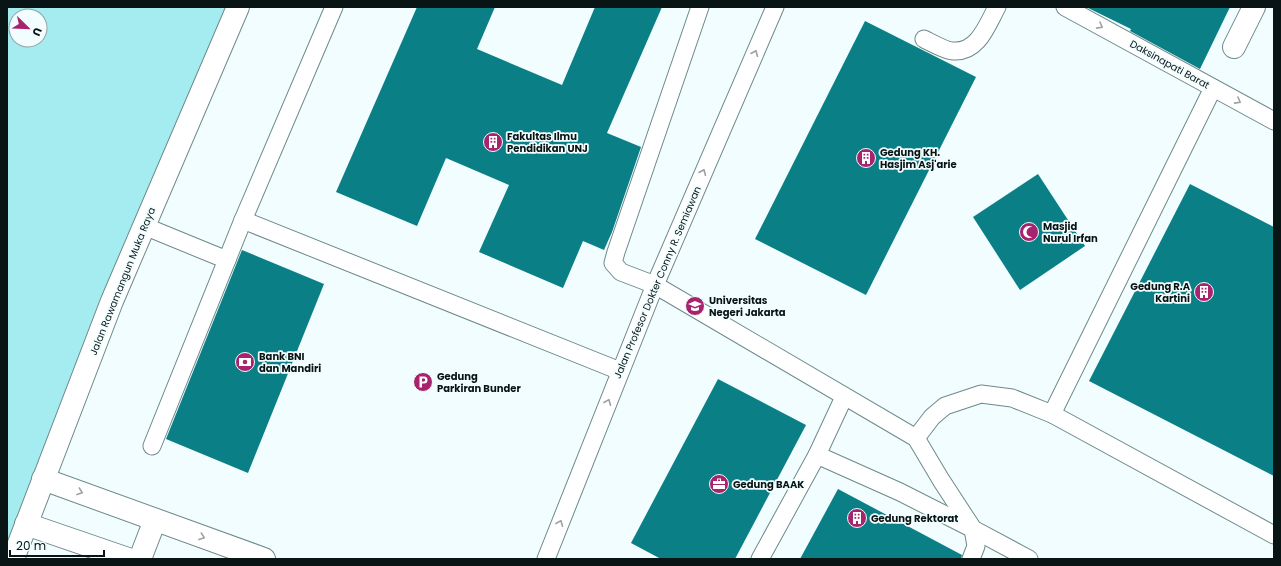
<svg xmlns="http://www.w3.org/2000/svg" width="1281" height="566" viewBox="0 0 1281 566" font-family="Poppins,sans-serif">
<rect width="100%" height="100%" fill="#f1fdfe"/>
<path fill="#a5ecf1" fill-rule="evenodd" d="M7,7h231l-231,552zM16,16h24v24h-24z"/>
<g fill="#0a7f86">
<polygon points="417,7 495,7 477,49 562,85 595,7 662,7 607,133 641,147 612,232 604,250 583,241 563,288 479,252 509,185 446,158 417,226 336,192"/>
<polygon points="1086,7 1230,7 1200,69 1130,31 1131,29"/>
<polygon points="865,21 976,77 866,295 755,239"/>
<polygon points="1038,174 1085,246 1020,290 973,217"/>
<polygon points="1190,184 1274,227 1274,476 1089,381"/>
<polygon points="242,250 324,284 248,473 166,439"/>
<polygon points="718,379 806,425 735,559 661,559 631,543"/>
<polygon points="838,489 962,555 961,559 800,559"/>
</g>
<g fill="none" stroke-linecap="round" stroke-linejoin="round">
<g stroke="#6e898b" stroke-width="19">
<g id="lane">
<polyline points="700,7 616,252 613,263 621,272 655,285 916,438 941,480 973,529 976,546 971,559"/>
<polyline points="1065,7 1274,121"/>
<path d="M924,39c8,4 22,12 29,12 25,2 34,-26 44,-44"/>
<polyline points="243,220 620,371"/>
<polyline points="144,226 227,260"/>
<polyline points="1052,414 1274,535"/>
<polyline points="916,438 932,417 945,406 981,394 1012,398 1052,414 1213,88"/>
<polyline points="152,446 243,220 334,7"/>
<polyline points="817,455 900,492 973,529 1029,559"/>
<polyline points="546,559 655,285 775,7"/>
<polyline points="760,559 817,455 844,397"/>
</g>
</g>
<g stroke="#6e898b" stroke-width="24">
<g id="street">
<polyline points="1234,47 1254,7"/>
<polyline points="43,479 264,559"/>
<polyline points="26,524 128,559"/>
<polyline points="140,559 155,520"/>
</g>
</g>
<g stroke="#6e898b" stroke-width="24">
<polyline id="secondary" points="13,559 112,301 238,7"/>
</g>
<use href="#lane" stroke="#fff" stroke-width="17"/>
<use href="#street" stroke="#fff" stroke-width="22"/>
<use href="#secondary" stroke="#fff" stroke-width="22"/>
</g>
<defs><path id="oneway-chevron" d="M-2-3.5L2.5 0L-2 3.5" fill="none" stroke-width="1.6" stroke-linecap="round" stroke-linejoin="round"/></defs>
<g stroke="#9da1a1">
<use href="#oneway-chevron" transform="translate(1100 26) rotate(29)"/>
<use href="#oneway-chevron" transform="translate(755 53) rotate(-67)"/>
<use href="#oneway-chevron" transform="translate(1238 101) rotate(29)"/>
<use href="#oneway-chevron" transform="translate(703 172) rotate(-67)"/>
<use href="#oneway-chevron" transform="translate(608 402) rotate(-68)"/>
<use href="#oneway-chevron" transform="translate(80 492) rotate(20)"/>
<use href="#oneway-chevron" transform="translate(560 523) rotate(-68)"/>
<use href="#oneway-chevron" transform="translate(202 537) rotate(20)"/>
</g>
<defs>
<g id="building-disc" transform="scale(1)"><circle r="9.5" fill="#a7236e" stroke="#f1fdfe"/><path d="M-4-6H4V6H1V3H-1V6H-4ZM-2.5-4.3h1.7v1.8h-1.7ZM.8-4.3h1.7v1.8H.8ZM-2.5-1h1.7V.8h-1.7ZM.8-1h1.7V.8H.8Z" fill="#fff"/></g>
<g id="mosque-disc" transform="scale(1)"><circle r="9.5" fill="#a7236e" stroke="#f1fdfe"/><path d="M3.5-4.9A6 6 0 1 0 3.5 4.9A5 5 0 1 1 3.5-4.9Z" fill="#fff"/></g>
<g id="university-disc" transform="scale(1)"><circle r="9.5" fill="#a7236e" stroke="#f1fdfe"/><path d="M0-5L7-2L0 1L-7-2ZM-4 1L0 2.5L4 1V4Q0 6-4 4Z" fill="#fff"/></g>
<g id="bank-disc" transform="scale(1)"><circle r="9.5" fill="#a7236e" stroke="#f1fdfe"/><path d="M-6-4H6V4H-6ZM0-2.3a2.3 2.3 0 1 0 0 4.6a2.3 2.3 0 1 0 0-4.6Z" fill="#fff"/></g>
<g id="parking-disc" transform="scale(1)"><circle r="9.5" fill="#a7236e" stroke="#f1fdfe"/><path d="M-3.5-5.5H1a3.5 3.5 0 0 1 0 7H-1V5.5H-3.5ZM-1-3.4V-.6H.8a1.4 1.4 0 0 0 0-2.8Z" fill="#fff"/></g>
<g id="office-disc" transform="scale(1)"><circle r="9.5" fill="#a7236e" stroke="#f1fdfe"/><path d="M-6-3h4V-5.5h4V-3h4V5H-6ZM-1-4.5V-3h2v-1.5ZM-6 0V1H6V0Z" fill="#fff"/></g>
</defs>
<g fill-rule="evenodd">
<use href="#building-disc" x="493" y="142"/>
<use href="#building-disc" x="866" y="158"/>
<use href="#mosque-disc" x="1029" y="232"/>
<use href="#building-disc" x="1204" y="292"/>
<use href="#university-disc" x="695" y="306"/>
<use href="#bank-disc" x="245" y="362"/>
<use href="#parking-disc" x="423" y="382"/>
<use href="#office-disc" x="719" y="484"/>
<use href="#building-disc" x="857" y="518"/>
</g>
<g text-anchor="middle" stroke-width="3.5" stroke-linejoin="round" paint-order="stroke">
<g font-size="10" fill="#091415" stroke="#f1fdfe">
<text transform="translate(1170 64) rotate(29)" y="4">Daksinapati Barat</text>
<text transform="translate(122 281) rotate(-68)" y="4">Jalan Rawamangun Muka Raya</text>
<text transform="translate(657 282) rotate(-67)" y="4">Jalan Profesor Dokter Conny R. Semiawan</text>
</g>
<g font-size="10" font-weight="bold" fill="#091415" stroke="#f1fdfe" text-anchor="start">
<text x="507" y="140">Fakultas Ilmu<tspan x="507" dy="12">Pendidikan UNJ</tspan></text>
<text x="880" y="156">Gedung KH.<tspan x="880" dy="12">Hasjim Asj'arie</tspan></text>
<text x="1043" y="230">Masjid<tspan x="1043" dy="12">Nurul Irfan</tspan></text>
<text x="1190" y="290" text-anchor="end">Gedung R.A<tspan x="1190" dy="12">Kartini</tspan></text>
<text x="709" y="304">Universitas<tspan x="709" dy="12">Negeri Jakarta</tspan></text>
<text x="259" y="360">Bank BNI<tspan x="259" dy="12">dan Mandiri</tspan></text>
<text x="437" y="380">Gedung<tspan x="437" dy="12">Parkiran Bunder</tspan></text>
<text x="733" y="488">Gedung BAAK</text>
<text x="871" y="522">Gedung Rektorat</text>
</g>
</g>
<rect width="1281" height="566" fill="none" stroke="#091415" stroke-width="16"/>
<g transform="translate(28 28) rotate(113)"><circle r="19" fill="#f1fdfe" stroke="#94a0a1"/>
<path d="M0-3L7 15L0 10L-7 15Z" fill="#a7236e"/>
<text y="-6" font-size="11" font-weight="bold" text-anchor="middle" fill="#091415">U</text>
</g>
<path d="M10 550v6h94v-6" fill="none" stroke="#091415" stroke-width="2"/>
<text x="16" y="550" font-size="12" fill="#091415" stroke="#f1fdfe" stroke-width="3" paint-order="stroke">20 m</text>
</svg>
